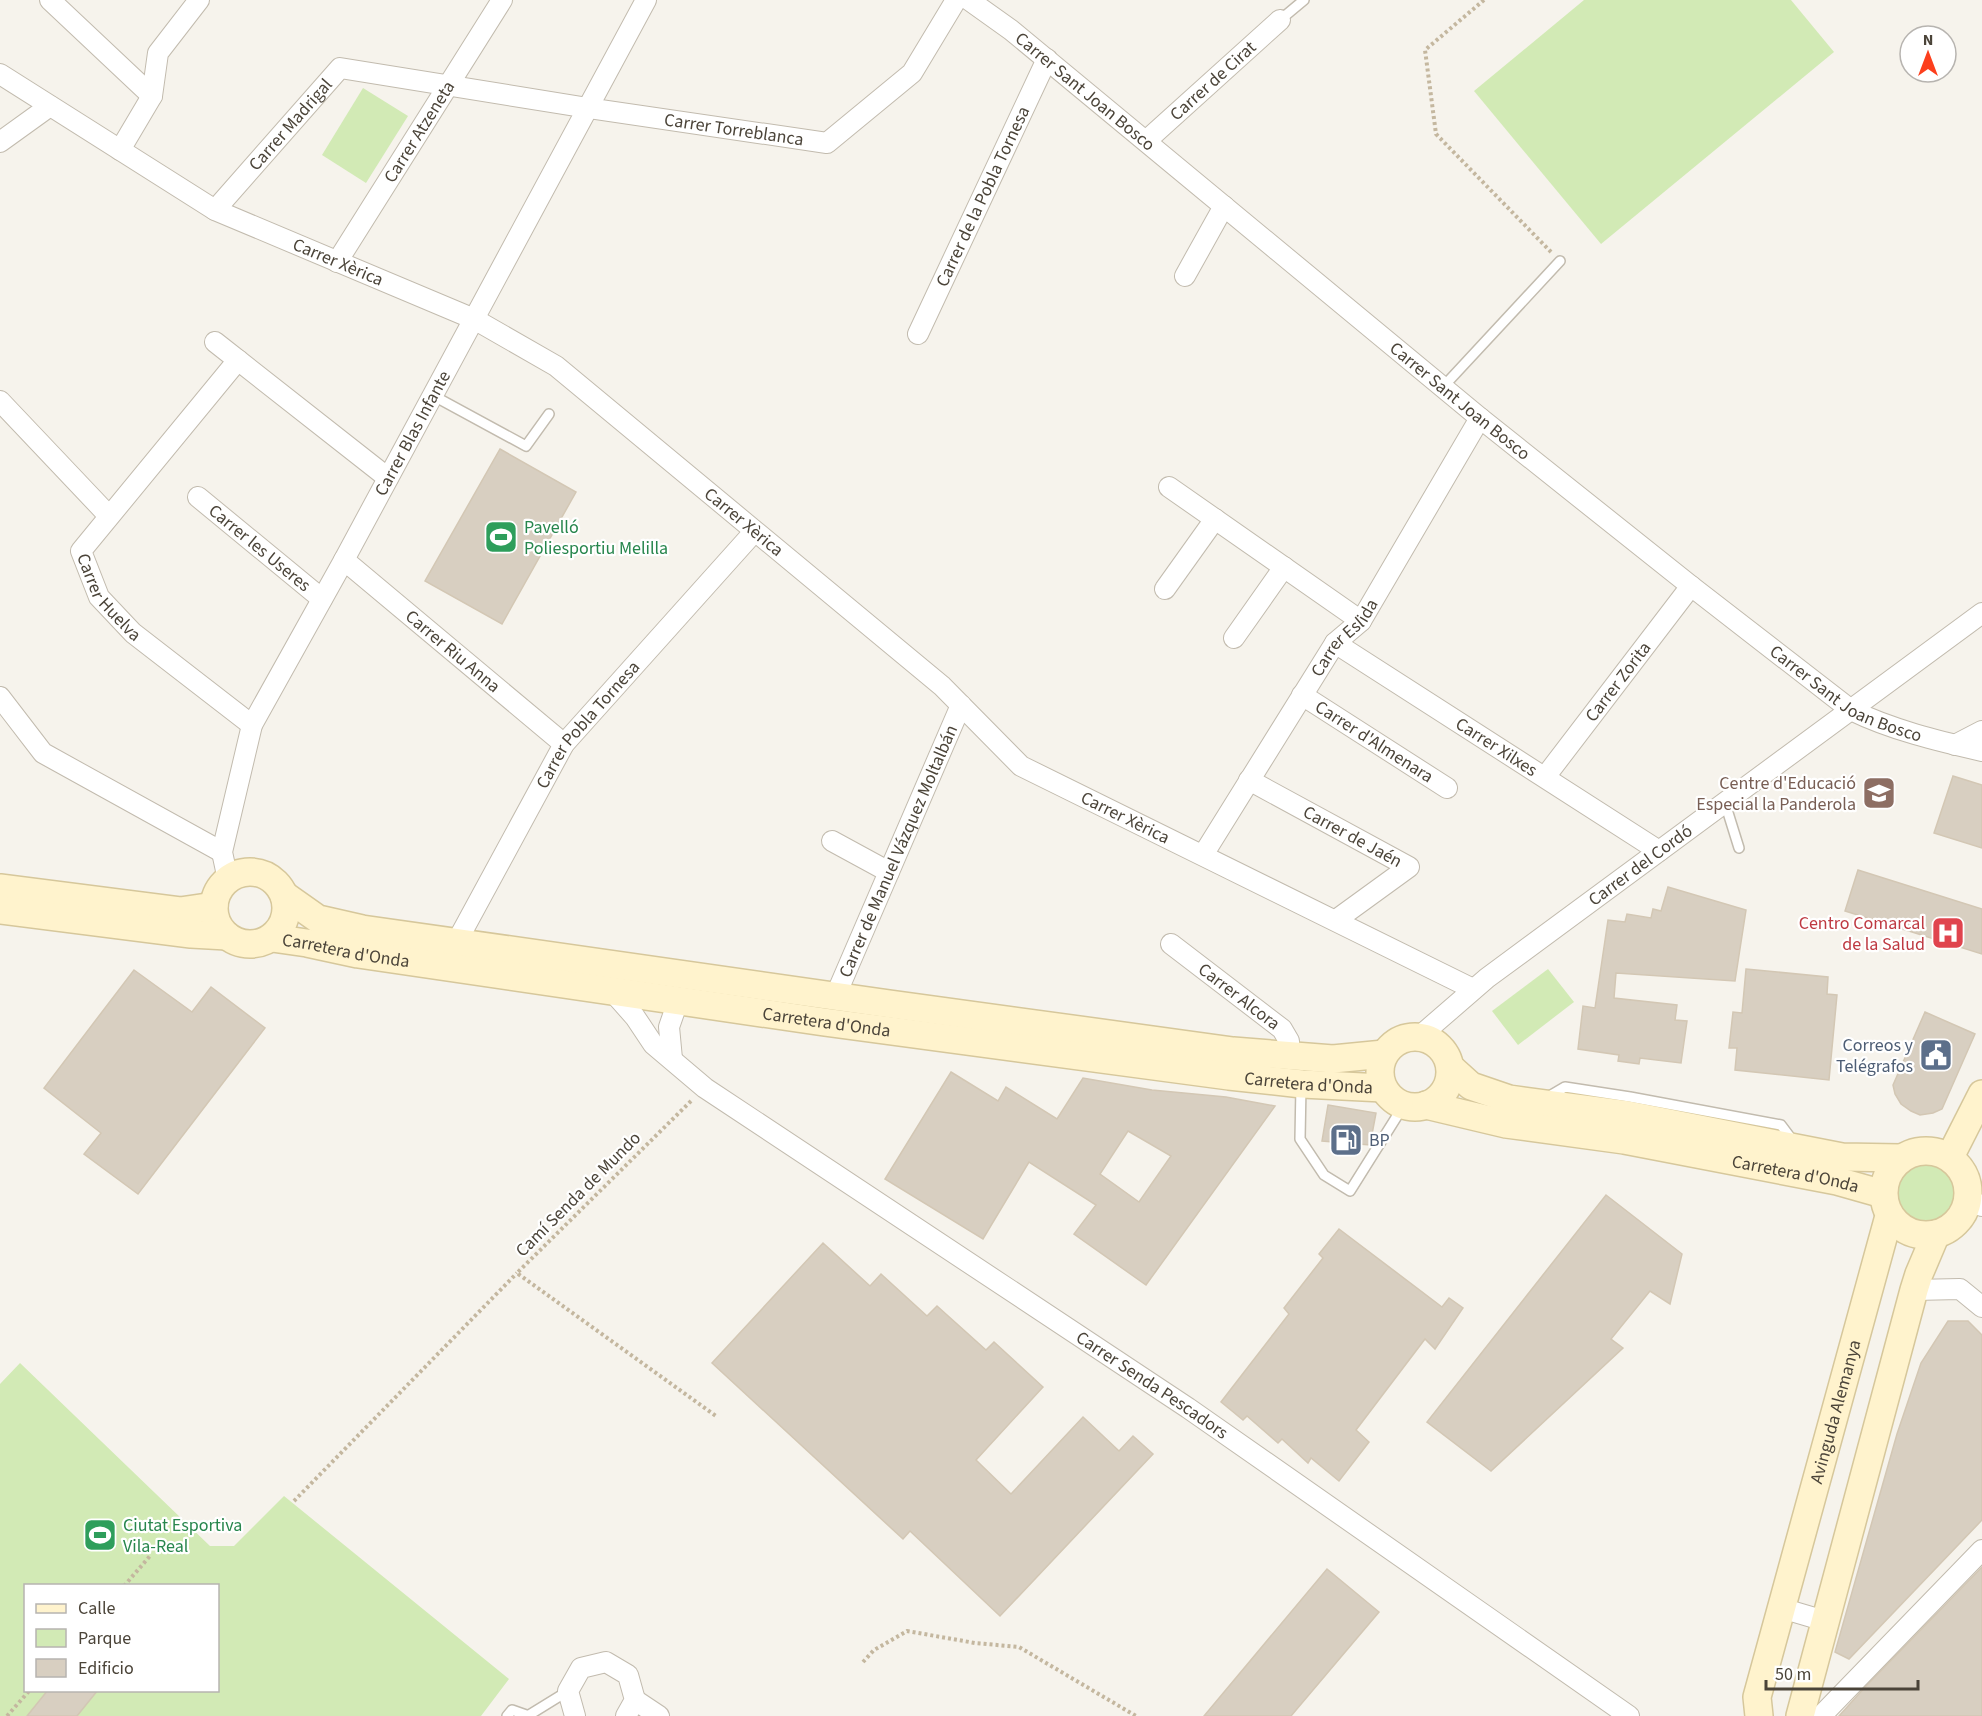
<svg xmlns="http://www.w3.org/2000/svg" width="1982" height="1716" viewBox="0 0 1982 1716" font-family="'Source Sans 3',sans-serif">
<rect width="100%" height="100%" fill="#f6f3ec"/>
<g fill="#d2eab5" fill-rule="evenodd">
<polygon points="1584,0 1791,0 1834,52 1601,244 1474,91"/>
<polygon points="363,88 408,116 366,183 322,155"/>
<polygon points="1548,969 1574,1002 1518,1045 1492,1011"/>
<circle cx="1924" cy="1192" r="30"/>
<path d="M20,1363l190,183h24l50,-50 225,183 -28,37h-481v-332zM26,1586h192v104h-192z"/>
</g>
<g fill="#d8cfc1" stroke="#d3c7b4" stroke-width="1.5" fill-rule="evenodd">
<polygon points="500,449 576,492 502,624 425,581"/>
<polygon points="1953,776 1982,785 1982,848 1934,833"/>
<polygon points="1858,870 1982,909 1982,954 1845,911"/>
<polygon points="1668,887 1746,910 1735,981 1616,973 1614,998 1677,1005 1675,1020 1687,1021 1681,1063 1640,1058 1639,1064 1618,1061 1619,1055 1578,1049 1583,1006 1595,1008 1608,920 1625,922 1627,914 1651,918 1653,909 1661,911"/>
<polygon points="1746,969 1828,977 1827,994 1837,995 1829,1080 1735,1070 1737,1048 1729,1048 1733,1012 1742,1013"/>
<polygon points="134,970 192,1012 211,987 265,1028 138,1194 84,1154 101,1133 44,1088"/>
<polygon points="1925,1012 1975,1034 1942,1109 1933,1113 1920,1115 1911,1111 1901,1104 1895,1094 1893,1085"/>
<path d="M951,1072l47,29 8,-14 51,32 26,-41 69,12 74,7 49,9 -129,179 -72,-51 22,-29 -67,-43 -46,77 -98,-60zM1128,1131l43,25 -32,46 -39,-28z"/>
<polygon points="1328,1105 1376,1113 1370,1145 1322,1141"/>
<polygon points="1606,1195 1682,1254 1670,1304 1650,1291 1611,1339 1623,1348 1491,1471 1427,1422"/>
<polygon points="1339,1229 1442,1307 1449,1298 1463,1308 1435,1349 1425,1339 1356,1430 1369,1442 1339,1481 1311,1458 1308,1463 1282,1439 1278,1443 1247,1416 1243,1420 1221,1402 1289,1314 1284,1308 1323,1258 1319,1254"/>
<polygon points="823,1243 870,1286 881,1274 927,1316 937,1306 986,1350 994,1342 1043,1387 976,1460 1011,1494 1083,1417 1119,1451 1133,1436 1153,1454 1000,1616 910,1531 903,1539 712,1363"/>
<polygon points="1948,1321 1968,1321 1982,1335 1982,1520 1849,1659 1835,1652 1897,1434 1921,1363"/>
<polygon points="1982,1567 1982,1716 1839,1716 1866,1686"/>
<polygon points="1327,1569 1379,1612 1291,1716 1204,1716"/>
<polygon points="48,1690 98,1690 77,1716 27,1716"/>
</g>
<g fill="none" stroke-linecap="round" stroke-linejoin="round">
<g stroke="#c2bbae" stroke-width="12">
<g id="lane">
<polyline points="1280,20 1304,0"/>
<polyline points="1443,387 1560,261"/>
<polyline points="432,395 526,446 549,414"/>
<polyline points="1725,803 1739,848"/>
<polyline points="1301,1086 1300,1139 1324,1175 1350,1191 1404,1105"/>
<polyline points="1548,1097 1565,1087 1630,1097 1781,1125 1793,1141"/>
<polyline points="529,1715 568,1691"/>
<polyline points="507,1716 512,1710 529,1716"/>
</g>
</g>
<g stroke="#c2bbae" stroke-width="22">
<g id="street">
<polyline points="50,0 152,96"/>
<path id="s1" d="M969,0l42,30 469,388 211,168 160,124c41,20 87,31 131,41"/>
<path id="s2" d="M0,74l215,136 259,109 82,47 386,320 79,80 452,223"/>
<path id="s3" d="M1146,141l134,-121"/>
<polyline points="0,142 50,106"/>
<polyline points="120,150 152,96 158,53 199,0"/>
<path id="s4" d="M215,210l125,-142 248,40 239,35 85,-70 44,-73"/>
<path id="s5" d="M337,262l165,-262"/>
<polyline points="1185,276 1224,206"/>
<path id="s6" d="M918,334l129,-275"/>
<polyline points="215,342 388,478"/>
<path id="s7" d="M238,360l-157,191 18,46 34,36 119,92"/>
<polyline points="0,401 109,516"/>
<polyline points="1169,487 1361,621"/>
<path id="s8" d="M198,497l124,102"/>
<path id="s9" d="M344,560l220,184"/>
<polyline points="1165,589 1215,519"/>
<polyline points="1234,638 1284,567"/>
<path id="s10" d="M1335,643l324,208"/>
<path id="s11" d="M1302,695l145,93"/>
<polyline points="0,697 43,753 222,852"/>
<polyline points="1955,745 1982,731"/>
<path id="s12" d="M1545,777l146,-191"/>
<path id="s13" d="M1249,780l160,87 -73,53"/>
<polyline points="832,841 889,872"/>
<path id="s14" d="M1203,855l132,-212 26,-22 119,-203"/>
<path id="s15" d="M228,880l-6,-28 30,-127 92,-165 302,-560"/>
<path id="s16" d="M456,943l108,-199 190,-212"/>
<path id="s17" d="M1171,944l111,85 7,12v16"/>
<path id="s18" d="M612,991l23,26 18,27 52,44 483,320 441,308"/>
<path id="s19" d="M835,997l126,-292"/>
<path id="s20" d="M1420,1036l67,-58 495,-365"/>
<polyline points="672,1059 669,1027 678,1001"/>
<polyline points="1968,1199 1982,1206"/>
<polyline points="1914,1290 1960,1289 1982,1307"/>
<polyline points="1781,1608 1825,1621"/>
<polyline points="635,1700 659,1716"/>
<polyline points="575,1716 568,1691 581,1668 606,1662 628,1675 635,1700 626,1716"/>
<polyline points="1821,1716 1982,1550"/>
</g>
</g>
<g stroke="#d6c79b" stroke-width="30">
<g id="secondary">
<circle cx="250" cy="908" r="36"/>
<polyline points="0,888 180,911 214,906"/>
<polyline points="284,895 318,919 362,929 890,1004 1233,1051 1333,1059 1384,1054"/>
<polyline points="0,910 191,934 227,936"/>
<path id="s21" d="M272,938l35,5 51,11 466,68 405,54 73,8 81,4"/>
<circle cx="1415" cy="1072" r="35"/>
<polyline points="1450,1067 1471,1086 1509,1099 1628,1115 1842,1157 1900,1158"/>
<path id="s22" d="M1426,1105l80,19 118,16 213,41 46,13"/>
<circle cx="1926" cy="1193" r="42"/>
<polyline points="1950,1157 1982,1094"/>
<path id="s23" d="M1759,1716l-2,-19 132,-481"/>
<polyline points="1800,1716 1914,1290 1919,1274 1936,1234"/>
</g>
</g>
<g stroke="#c4b79f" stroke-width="4" stroke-dasharray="3 3" stroke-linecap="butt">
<polyline points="1484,0 1425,50 1436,134 1551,252"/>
<polyline points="691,1101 517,1273 716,1416"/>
<polyline points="294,1501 517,1273"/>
<polyline points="124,1586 150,1556"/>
<polyline points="863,1662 874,1650 907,1631 975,1643 1019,1647 1136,1716"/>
<polyline points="7,1716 30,1690"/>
</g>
<use href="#lane" stroke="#fff" stroke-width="9"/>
<use href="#street" stroke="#fff" stroke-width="20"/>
<use href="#secondary" stroke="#fff3cd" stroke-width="27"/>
</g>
<defs>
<g id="stadium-square" transform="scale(1.725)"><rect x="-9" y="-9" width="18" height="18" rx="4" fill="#2e9e5b" stroke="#fff"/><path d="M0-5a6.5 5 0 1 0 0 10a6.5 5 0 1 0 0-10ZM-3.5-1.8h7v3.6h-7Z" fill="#fff"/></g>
<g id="school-square" transform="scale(1.725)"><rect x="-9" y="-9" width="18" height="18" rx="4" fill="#8d6e63" stroke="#fff"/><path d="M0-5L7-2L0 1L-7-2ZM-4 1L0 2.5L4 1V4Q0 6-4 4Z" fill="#fff"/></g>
<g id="hospital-square" transform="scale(1.725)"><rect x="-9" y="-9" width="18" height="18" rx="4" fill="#e0444e" stroke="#fff"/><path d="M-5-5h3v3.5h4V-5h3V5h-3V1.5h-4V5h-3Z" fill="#fff"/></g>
<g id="civic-square" transform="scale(1.725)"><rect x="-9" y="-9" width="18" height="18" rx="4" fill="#5c6f8a" stroke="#fff"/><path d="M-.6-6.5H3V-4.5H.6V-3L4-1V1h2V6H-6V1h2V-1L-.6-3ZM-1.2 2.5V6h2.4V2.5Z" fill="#fff"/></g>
<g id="fuel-square" transform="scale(1.725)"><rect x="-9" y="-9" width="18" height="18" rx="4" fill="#5c6f8a" stroke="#fff"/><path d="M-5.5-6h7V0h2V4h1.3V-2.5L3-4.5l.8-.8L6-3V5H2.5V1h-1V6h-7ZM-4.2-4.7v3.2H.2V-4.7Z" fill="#fff"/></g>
</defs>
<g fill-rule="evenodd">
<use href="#stadium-square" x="501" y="537"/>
<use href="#school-square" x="1879" y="793"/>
<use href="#hospital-square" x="1948" y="933"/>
<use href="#civic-square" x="1936" y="1055"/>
<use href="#fuel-square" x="1346" y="1140"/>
<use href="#stadium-square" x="100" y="1535"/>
</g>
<g text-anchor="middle" stroke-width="4.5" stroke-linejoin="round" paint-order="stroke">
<g font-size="18" fill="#4b4439" stroke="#fff">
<text dy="6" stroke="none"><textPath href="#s3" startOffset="90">Carrer de Cirat</textPath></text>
<text dy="6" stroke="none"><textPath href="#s1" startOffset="148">Carrer Sant Joan Bosco</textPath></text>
<text dy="6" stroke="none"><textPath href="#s4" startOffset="114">Carrer Madrigal</textPath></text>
<text dy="6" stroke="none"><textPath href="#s4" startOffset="588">Carrer Torreblanca</textPath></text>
<text dy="6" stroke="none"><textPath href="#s5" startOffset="154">Carrer Atzeneta</textPath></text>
<text dy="6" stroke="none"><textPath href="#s6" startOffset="152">Carrer de la Pobla Tornesa</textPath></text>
<text dy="6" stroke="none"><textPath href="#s2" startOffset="388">Carrer Xèrica</textPath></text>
<text dy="6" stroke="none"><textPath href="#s1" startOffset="634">Carrer Sant Joan Bosco</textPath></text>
<text dy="6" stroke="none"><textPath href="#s15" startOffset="492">Carrer Blas Infante</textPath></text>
<text dy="6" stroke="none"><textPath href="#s2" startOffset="874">Carrer Xèrica</textPath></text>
<text dy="6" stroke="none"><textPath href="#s8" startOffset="80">Carrer les Useres</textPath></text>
<text dy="6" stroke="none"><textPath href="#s7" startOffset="302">Carrer Huelva</textPath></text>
<text dy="6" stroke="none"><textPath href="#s14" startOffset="260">Carrer Eslida</textPath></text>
<text dy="6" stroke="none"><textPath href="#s9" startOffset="142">Carrer Riu Anna</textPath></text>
<text dy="6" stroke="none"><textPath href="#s12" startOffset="120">Carrer Zorita</textPath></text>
<text dy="6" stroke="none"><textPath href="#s1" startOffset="1120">Carrer Sant Joan Bosco</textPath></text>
<text dy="6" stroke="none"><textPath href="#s16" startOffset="256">Carrer Pobla Tornesa</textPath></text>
<text dy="6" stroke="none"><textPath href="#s11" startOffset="86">Carrer d'Almenara</textPath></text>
<text dy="6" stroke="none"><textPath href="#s10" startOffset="192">Carrer Xilxes</textPath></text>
<text dy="6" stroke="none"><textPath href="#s2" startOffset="1360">Carrer Xèrica</textPath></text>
<text dy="6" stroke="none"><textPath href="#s13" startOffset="118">Carrer de Jaén</textPath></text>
<text dy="6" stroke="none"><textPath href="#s19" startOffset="159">Carrer de Manuel Vázquez Moltalbán</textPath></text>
<text dy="6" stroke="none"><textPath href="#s20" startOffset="279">Carrer del Cordó</textPath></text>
<text dy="6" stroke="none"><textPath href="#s21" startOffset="75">Carretera d'Onda</textPath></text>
<text dy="6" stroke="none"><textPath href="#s17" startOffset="86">Carrer Alcora</textPath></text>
<text dy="6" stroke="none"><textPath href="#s21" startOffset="561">Carretera d'Onda</textPath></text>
<text dy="6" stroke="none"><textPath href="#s21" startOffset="1047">Carretera d'Onda</textPath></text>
<text dy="6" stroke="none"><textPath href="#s22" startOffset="376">Carretera d'Onda</textPath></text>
<text transform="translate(578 1194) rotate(-45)" y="6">Camí Senda de Mundo</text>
<text dy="6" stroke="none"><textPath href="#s18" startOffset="672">Carrer Senda Pescadors</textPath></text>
<text dy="6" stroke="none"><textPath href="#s23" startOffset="315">Avinguda Alemanya</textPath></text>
</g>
<g font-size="18" fill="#27864d" stroke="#fff" text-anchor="start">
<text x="524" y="533">Pavelló<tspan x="524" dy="21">Poliesportiu Melilla</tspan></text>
<text x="123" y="1531">Ciutat Esportiva<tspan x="123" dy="21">Vila-Real</tspan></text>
</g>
<g font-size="18" fill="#785e54" stroke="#fff" text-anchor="end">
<text x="1856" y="789">Centre d'Educació<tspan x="1856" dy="21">Especial la Panderola</tspan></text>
</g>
<g font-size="18" fill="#be3a42" stroke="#fff" text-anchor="end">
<text x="1925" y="929">Centro Comarcal<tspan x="1925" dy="21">de la Salud</tspan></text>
</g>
<g font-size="18" fill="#4e5e75" stroke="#fff" text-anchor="end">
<text x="1913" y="1051">Correos y<tspan x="1913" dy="21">Telégrafos</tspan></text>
<text x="1369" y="1146" text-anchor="start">BP</text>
</g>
</g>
<rect x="24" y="1584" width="195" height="108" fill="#ffffff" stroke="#b7b4b0" stroke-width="1.5"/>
<rect x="36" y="1604" width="30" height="9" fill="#fff3cd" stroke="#b7b4b0" stroke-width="1.5"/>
<text x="78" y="1614" font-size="18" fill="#4b4439">Calle</text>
<rect x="36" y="1629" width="30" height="18" fill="#d2eab5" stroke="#b7b4b0" stroke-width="1.5"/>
<text x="78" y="1644" font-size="18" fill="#4b4439">Parque</text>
<rect x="36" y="1659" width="30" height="18" fill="#d8cfc1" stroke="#b7b4b0" stroke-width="1.5"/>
<text x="78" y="1674" font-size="18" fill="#4b4439">Edificio</text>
<g transform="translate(1928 54)"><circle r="28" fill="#ffffff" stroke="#b7b4b0" stroke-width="1.5"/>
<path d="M0-4.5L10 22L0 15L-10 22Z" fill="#fc3f1d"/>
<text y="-9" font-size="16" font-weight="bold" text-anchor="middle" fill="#4b4439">N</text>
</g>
<path d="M1766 1680v9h152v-9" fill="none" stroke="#4b4439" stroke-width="3"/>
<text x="1775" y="1680" font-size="18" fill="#4b4439" stroke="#ffffff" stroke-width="4.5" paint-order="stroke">50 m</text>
</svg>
